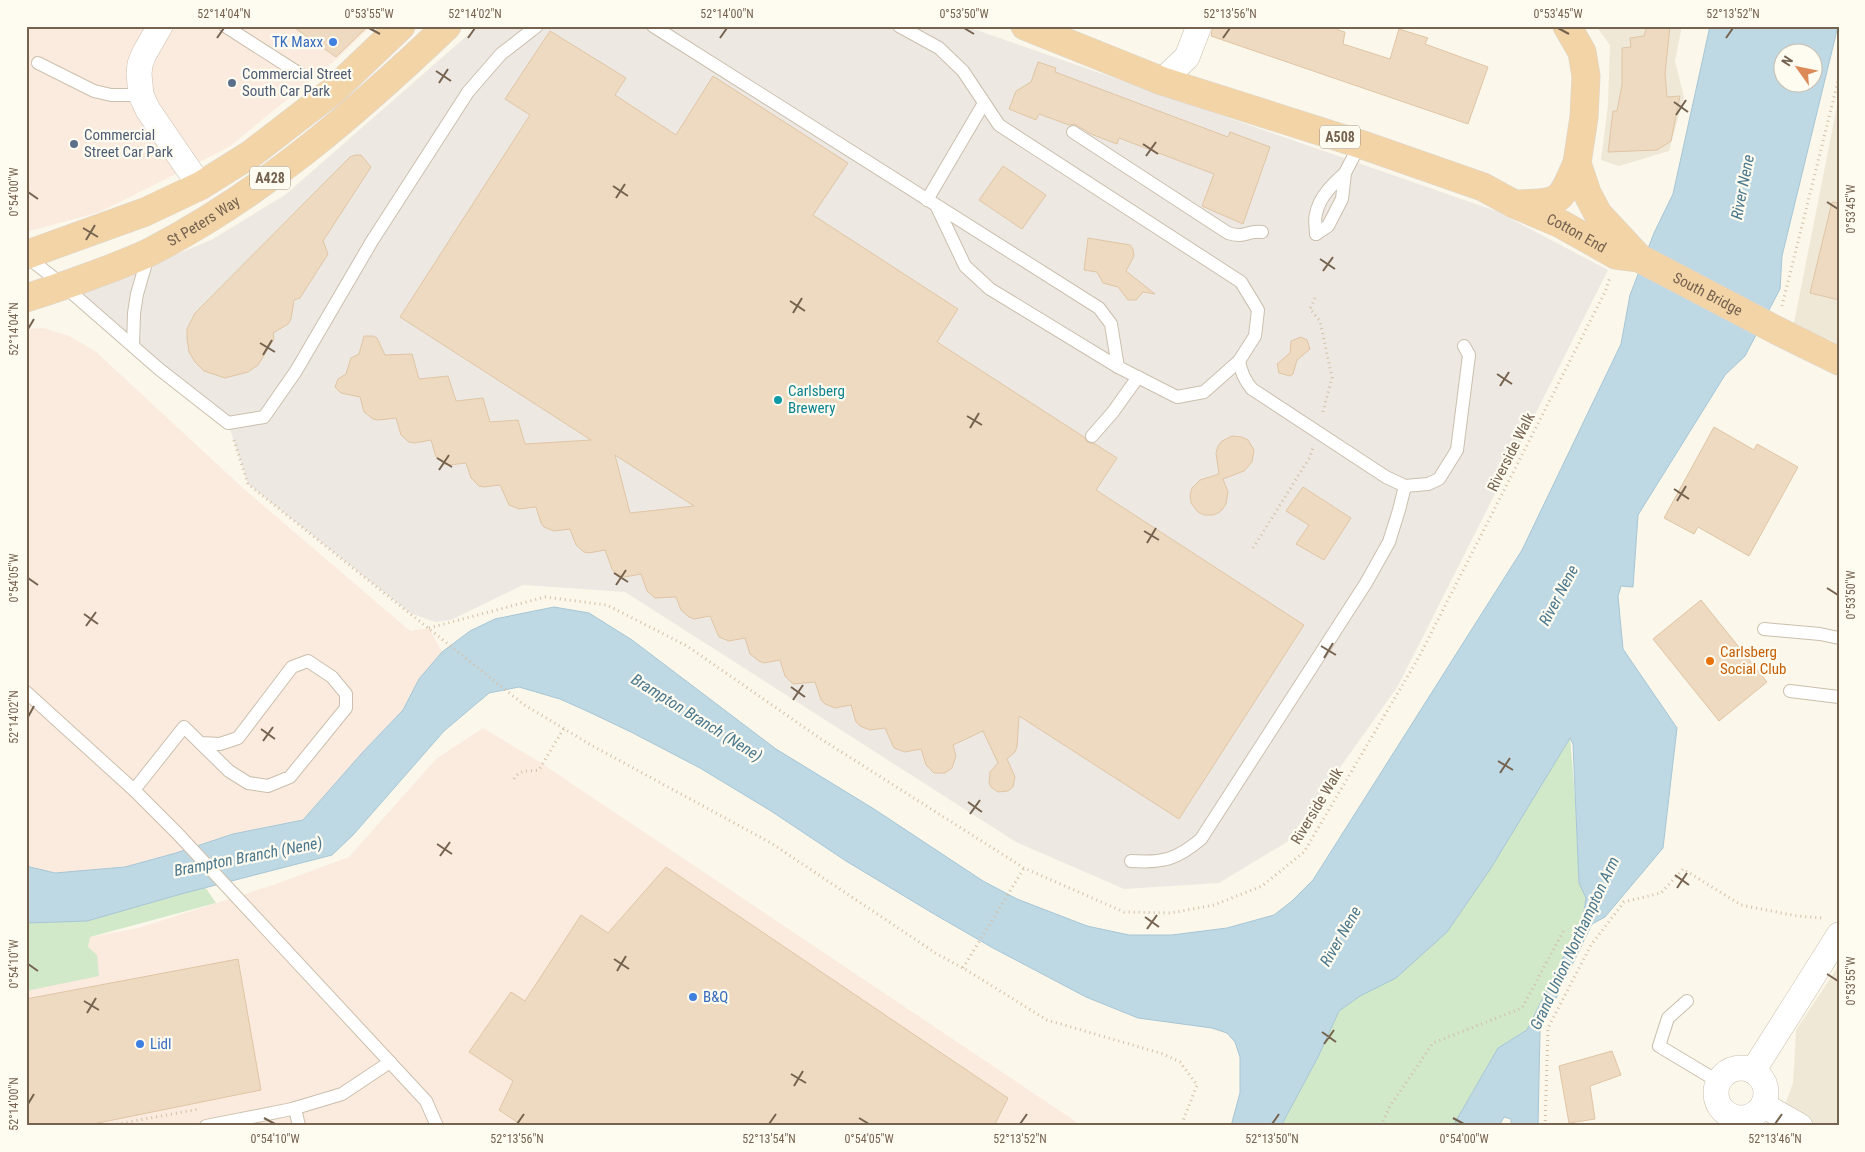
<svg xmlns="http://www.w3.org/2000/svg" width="1865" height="1152" viewBox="0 0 1865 1152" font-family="'Roboto Condensed',sans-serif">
<rect width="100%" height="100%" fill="#fbf7ea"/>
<g fill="#efe8d6">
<polygon points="1596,26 1682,26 1675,61 1684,97 1669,151 1619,166 1601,160 1608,105 1610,45"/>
<polygon points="1839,96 1839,344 1794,323"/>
<polygon points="1839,965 1839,1126 1777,1126 1793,1083 1796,1030"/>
</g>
<g fill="#fbebdf">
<polygon points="26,26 371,26 339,57 229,147 100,212 26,232"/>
<polygon points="44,328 69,336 95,351 244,489 410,631 429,628 442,652 419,679 403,710 362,753 303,820 233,834 176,853 125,867 55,873 26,866 26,329"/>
<polygon points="483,728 538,761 1075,1121 1079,1126 26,1126 26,954 36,947 138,928 276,884 349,857 436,759"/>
</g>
<polygon fill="#ede9e2" points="478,26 965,26 1496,211 1608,270 1398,686 1287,842 1219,883 1124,889 1016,842 625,592 523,585 451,620 435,622 410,613 248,484 228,423 75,296 211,240 285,195"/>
<g fill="#d1e8c9">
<polygon points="1570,737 1575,799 1579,883 1586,898 1583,918 1527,1030 1498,1048 1453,1126 1281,1126 1318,1057 1339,1011 1447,932 1491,868"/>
<polygon points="205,887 216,903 90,937 88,947 97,955 99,976 26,991 26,923 87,921"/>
</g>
<path fill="#bfd9e4" stroke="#a6c6d5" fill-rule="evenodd" d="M1710,26h128l-56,230 -2,33 -35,67 -20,19 -87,140 -5,72 -12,-1 -3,10 5,53 54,79 -14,120 -58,69 -13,7 -52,107 -2,95h-27v-7l-7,-2 -5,9h-46l45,-78 29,-18 56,-112 3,-20 -7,-15 -6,-139 -3,-6 -79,130 -44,64 -51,46 -36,18 -21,15 -21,46 -37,69h-50l9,-33v-36l-5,-15 -8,-9 -15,-5 -74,-10 -52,-21 -93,-49 -59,-34 -88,-53 -75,-50 -71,-43 -69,-36 -42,-20 -29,-13 -41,-12 -30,6 -45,38 -91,104 -21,20 -151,39 -94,27 -61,2v-57l29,7 70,-6 51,-14 57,-19 70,-14 59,-67 41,-43 16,-31 23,-27 28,-21 25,-12 59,-12 35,6 43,27 144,109 98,60 109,72 34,18 70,27 42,9h43l55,-7 47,-13 18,-14 21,-21 209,-330 99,-206 9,-49 24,-62 19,-39zM1782,52h30v30h-30z"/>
<g fill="#eddac1" stroke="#e0c5a5" fill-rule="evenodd">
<polygon points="292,26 368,26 336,57"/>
<polygon points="1213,26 1339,26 1338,30 1345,32 1343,44 1390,59 1399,29 1428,38 1425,44 1488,67 1468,124 1211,36"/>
<polygon points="1647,26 1670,26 1665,73 1667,97 1680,96 1671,141 1657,150 1608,152 1613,111 1617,111 1622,85 1622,48 1631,47 1630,38 1644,36"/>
<path d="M550,31l76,47 -11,17 61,40 37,-59 135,87 -35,52 145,94 -21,33 147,95 3,5 8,2 22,14 -21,32 208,135 -125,194 -160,-103 -2,31 -2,5 -8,7 8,18 -2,10 -5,4 -10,1 -7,-5 -2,-4 1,-11 8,-9 -15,-32 -30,14 3,11 -4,12 -7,5h-11l-8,-8 -5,-16 -16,3 -11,-4 -9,-20 -15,2 -10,-4 -4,-4 -5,-17 -16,3 -10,-4 -4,-4 -6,-18 -22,2 -8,-8 -5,-16 -16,3 -5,-2 -9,-7 -5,-16 -16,3 -10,-4 -9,-21 -16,3 -5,-2 -8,-7 -5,-13 -21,1 -8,-7 -6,-17 -16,3 -10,-4 -3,-4 -7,-19 -16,3 -5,-1 -8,-7 -6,-16 -16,2 -10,-4 -3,-4 -5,-16 -17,2 -10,-4 -9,-20 -16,2 -5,-1 -8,-8 -5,-15 -17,2 -5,-1 -8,-7 -5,-17 -16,3 -6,-1 -8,-7 -5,-17 -18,2 -5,-1 -9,-7 -4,-15 -19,-4 -6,-6 3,-8 8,-5 5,-16 8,-4 5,-18h9l4,2 8,17 27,-1 7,25 29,-3 8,25 27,-3 7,24 28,-2 7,24 66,-4 -191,-123 130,-202 -25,-16zM615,455l79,51 -64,7z"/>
<polygon points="1038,62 1056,68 1055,72 1228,137 1230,132 1270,147 1243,224 1202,206 1214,174 1119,138 1117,144 1091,134 1074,124 1069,125 1039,114 1036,120 1009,109 1016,91 1031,82"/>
<polygon points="356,155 361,155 371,167 323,241 328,254 300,298 294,300 291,319 288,324 273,333 274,339 258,365 248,372 225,378 204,371 195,362 189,352 187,339 187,329 195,313 350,157"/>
<polygon points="1003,166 1046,195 1022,229 979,200"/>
<polygon points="1832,202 1839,203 1839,300 1810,293"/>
<polygon points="1088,238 1130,245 1133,249 1134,256 1126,271 1155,294 1143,292 1136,300 1128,300 1118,287 1103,283 1097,272 1084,270"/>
<polygon points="1301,337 1307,340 1310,349 1297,360 1293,374 1290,376 1279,373 1277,364 1290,353 1291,341"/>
<polygon points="1714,427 1754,450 1757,444 1798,467 1749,556 1698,527 1694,534 1664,518"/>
<polygon points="1232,436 1242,437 1248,440 1254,450 1252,462 1244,471 1223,479 1228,492 1226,504 1222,510 1218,513 1213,515 1204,515 1198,512 1191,503 1190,495 1192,488 1200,480 1219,474 1216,453 1218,446 1222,441"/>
<polygon points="1303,487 1351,518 1324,560 1296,544 1309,525 1286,511"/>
<polygon points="1701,600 1767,682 1719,721 1653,639"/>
<polygon points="666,867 1008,1098 994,1126 523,1126 499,1110 513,1081 469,1052 511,992 525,1001 581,915 608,933"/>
<polygon points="238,959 261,1090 83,1126 26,1126 26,999"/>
<polygon points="1612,1051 1621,1075 1590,1086 1595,1119 1569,1123 1559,1066"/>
</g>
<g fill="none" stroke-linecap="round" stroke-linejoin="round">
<g stroke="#cbbfad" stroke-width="14">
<g id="service">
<polyline points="225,26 300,74"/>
<polyline points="653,26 1099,308 1111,324 1118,367"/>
<polyline points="899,26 939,48 963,71 999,125 1241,282 1258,310 1255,336 1239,361 1204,392 1177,397 1118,367 990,289 965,266 937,207"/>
<polyline points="38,63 94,91 111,95 141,95"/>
<path d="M1073,132l155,101c17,6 19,-3 34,-1"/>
<polyline points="927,200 984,103"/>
<polyline points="1316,234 1328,226 1342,199 1345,173 1360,144"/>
<path d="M1316,234c0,-6 -2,-14 0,-20 3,-17 17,-30 29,-41"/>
<polyline points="26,256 64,286 159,369 228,423 264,417 296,371 372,241 468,92 501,54 537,26"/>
<polyline points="133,346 134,313 137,294 148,256"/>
<path d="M1239,361c2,11 5,19 13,28l134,88 19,9 23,-2 11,-5 18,-29 12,-95 -5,-9"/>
<polyline points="1092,436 1113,412 1138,377"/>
<polyline points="1764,629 1820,634 1839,638"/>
<polyline points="1790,691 1839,697"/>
<polyline points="26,692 134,790 178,834 426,1101 437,1126"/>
<polyline points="134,790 184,727 229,771 248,783 268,786 290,777 346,708 346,694 332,677 308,661 292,667 238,738 220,744 201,743"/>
<path d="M1131,861c32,2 45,-1 70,-22l165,-256 23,-41 10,-32 6,-24"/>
<polyline points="1687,1001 1668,1018 1659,1046 1719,1082"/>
<polyline points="295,1108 299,1126"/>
<polyline points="206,1126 292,1109 342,1094 390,1062"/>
</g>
</g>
<g stroke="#cbbfad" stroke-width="26">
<g id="minor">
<polyline points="160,26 144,54 140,64 139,74 141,95 148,110 200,186"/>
<polyline points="1162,81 1187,57 1199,26"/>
<circle cx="1741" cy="1093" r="25"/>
<polyline points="1753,1071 1839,935"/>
<polyline points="1763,1105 1800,1126"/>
</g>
</g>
<g stroke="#dbd6d1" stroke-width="29">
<g id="trunk">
<path id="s1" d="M1025,26l137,55 198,63 123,43 31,17 47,20 55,31 23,3"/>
<path id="s2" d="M1567,26l15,26 4,24 -2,41 -7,46 10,30 11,21 41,44 137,72 63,31"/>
<path d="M1519,204c43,-1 41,-2 58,-41"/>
<polyline points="26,255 145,212 200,186 251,154 334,90 401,26"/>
<path id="s3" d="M26,298c29,-9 57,-19 86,-30 12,-5 26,-10 38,-16 111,-57 207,-140 297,-226"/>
</g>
</g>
<g stroke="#d4bfa6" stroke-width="3" stroke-dasharray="1 4" stroke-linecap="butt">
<polyline points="1315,298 1310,309 1320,321 1332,378 1322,415"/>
<polyline points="1782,306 1839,77"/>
<polyline points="234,440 248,484 523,704 591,745 771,843 937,954 963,968 1047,1020 1163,1054 1180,1062 1197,1085 1181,1126"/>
<polyline points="1253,548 1310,457 1313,448"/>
<polyline points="429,628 545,597 607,605 687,646 821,739 1024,868 1124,912 1171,913 1214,905 1262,886 1304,852 1419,657 1605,292 1610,277"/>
<path d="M514,779c7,-11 14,-7 25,-9l25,-42"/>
<polyline points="963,968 1024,868"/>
<polyline points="107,1126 199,1109"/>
<polyline points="1381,1126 1390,1106 1433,1043 1522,1008 1564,930"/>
<polyline points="1545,1126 1548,1028 1591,945 1624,902 1661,893 1683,869 1741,905 1797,916 1823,918"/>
</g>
<use href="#service" stroke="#fff" stroke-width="12"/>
<use href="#minor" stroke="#fff" stroke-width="25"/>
<use href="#trunk" stroke="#f3d4a7" stroke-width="28"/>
</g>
<path fill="none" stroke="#75624f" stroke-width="2" d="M369,28l11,6M964,28l10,6M1558,28l11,6M217,38l7,-10M468,38l7,-10M720,38l7,-10M1223,38l7,-10M1726,38l7,-10M436,71l15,10M439,83l9,-14M1674,102l14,10M1676,115l10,-15M1143,144l15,10M1146,156l10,-14M613,186l15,10M28,192l10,7M616,198l9,-14M1827,202l11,7M83,228l15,9M86,240l9,-15M1320,259l15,10M1323,271l10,-14M790,301l15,10M793,313l9,-15M28,329l6,-10M260,343l15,9M263,355l9,-15M1497,374l15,10M1500,386l9,-14M967,416l15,9M970,428l9,-15M437,458l15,9M439,470l10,-15M1674,489l15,10M1677,501l9,-15M1144,531l15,9M1147,543l9,-15M614,573l14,9M28,578l10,7M616,585l10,-15M1827,588l11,7M84,614l14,10M86,626l10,-14M1321,646l15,9M1324,658l9,-15M791,687l14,10M793,700l10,-15M28,717l6,-11M261,729l14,10M263,741l10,-14M1498,761l15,9M1500,773l10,-15M968,802l14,10M970,814l10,-14M437,844l15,10M440,856l10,-14M1675,875l14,10M1677,888l10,-15M1145,917l14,10M1147,929l10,-14M614,959l15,10M28,964l10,7M617,971l9,-15M1827,974l11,7M84,1001l15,9M87,1013l9,-15M1322,1032l14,10M1324,1044l10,-14M791,1074l15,9M794,1086l9,-15M28,1104l6,-10M264,1118l11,6M859,1118l10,6M1453,1118l11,6M517,1124l7,-10M769,1124l7,-10M1020,1124l7,-10M1272,1124l7,-10M1775,1124l7,-10"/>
<g fill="#3f7fe0" stroke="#fefbf0" stroke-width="2">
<circle cx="333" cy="42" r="5"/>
<circle cx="693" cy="997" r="5"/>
<circle cx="140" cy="1044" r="5"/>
</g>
<g fill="#5c6f8a" stroke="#fefbf0" stroke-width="2">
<circle cx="232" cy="83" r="5"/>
<circle cx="74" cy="144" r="5"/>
</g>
<circle fill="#0f9aa8" stroke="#fefbf0" stroke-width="2" cx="778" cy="400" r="5"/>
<circle fill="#e8710a" stroke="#fefbf0" stroke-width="2" cx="1710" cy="661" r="5"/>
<g text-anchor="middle" stroke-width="4.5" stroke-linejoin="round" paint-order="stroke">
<g fill="#fefbf0" stroke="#9e907f" stroke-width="1">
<rect x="1320" y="125.5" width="40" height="23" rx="4"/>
<rect x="250" y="166.5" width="40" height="23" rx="4"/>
</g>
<g font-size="14" font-weight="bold" fill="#75624f">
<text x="1340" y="142">A508</text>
<text x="270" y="183">A428</text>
</g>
<g font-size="15" fill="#366cbe" stroke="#fefbf0" text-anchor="start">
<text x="323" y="47" text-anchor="end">TK Maxx</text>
<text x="703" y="1002">B&amp;Q</text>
<text x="150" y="1049">Lidl</text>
</g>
<g font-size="15" fill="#4e5e75" stroke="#fefbf0" text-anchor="start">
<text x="242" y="79">Commercial Street<tspan x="242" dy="17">South Car Park</tspan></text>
<text x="84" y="140">Commercial<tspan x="84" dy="17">Street Car Park</tspan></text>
</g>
<g font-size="15" fill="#75624f" stroke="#fefbf0">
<text dy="5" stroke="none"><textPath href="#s3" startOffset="194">St Peters Way</textPath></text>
<text dy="5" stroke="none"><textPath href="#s1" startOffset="590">Cotton End</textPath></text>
<text dy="5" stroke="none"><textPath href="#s2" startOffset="335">South Bridge</textPath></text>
<text transform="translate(1511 452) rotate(-63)" y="5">Riverside Walk</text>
<text transform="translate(1317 806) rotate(-59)" y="5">Riverside Walk</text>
</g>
<g font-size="15" fill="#0d838f" stroke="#fefbf0" text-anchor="start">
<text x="788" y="396">Carlsberg<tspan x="788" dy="17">Brewery</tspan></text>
</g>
<g font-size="15" fill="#c56008" stroke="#fefbf0" text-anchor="start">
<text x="1720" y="657">Carlsberg<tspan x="1720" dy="17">Social Club</tspan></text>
</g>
<g font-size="16" font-style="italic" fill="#4c788d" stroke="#fefbf0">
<text transform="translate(1742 187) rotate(-79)" y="6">River Nene</text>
<text transform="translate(1558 595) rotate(-62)" y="6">River Nene</text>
<text transform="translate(697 717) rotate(32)" y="6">Brampton Branch (Nene)</text>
<text transform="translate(248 856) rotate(-11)" y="6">Brampton Branch (Nene)</text>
<text transform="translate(1340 936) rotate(-60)" y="6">River Nene</text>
<text transform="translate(1574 943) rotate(-65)" y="6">Grand Union Northampton Arm</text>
</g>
</g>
<rect width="1865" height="1152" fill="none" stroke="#fefbf0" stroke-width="55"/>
<g transform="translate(1798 68) rotate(303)"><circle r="24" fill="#fefbf0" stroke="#c7beb0"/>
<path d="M0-4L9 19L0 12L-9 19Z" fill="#dc8b58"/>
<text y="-8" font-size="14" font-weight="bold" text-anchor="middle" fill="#75624f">N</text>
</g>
<rect x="28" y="28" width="1810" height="1096" fill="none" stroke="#75624f" stroke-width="2"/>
<g font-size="12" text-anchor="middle" fill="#75624f">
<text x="224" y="18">52°14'04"N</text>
<text x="369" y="18">0°53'55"W</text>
<text x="475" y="18">52°14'02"N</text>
<text x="727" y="18">52°14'00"N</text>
<text x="964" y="18">0°53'50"W</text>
<text x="1230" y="18">52°13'56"N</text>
<text x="1558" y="18">0°53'45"W</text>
<text x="1733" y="18">52°13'52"N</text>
<text transform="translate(14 192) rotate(-90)" y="4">0°54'00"W</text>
<text transform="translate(1851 209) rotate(-90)" y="4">0°53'45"W</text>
<text transform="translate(14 329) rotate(-90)" y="4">52°14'04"N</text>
<text transform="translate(14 578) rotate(-90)" y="4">0°54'05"W</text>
<text transform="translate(1851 595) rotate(-90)" y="4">0°53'50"W</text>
<text transform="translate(14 717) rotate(-90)" y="4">52°14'02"N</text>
<text transform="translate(14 964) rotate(-90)" y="4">0°54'10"W</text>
<text transform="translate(1851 981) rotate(-90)" y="4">0°53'55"W</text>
<text transform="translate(14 1104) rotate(-90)" y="4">52°14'00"N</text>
<text x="275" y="1143">0°54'10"W</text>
<text x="517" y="1143">52°13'56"N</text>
<text x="769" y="1143">52°13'54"N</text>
<text x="869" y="1143">0°54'05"W</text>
<text x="1020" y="1143">52°13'52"N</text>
<text x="1272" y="1143">52°13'50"N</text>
<text x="1464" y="1143">0°54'00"W</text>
<text x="1775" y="1143">52°13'46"N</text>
</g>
</svg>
